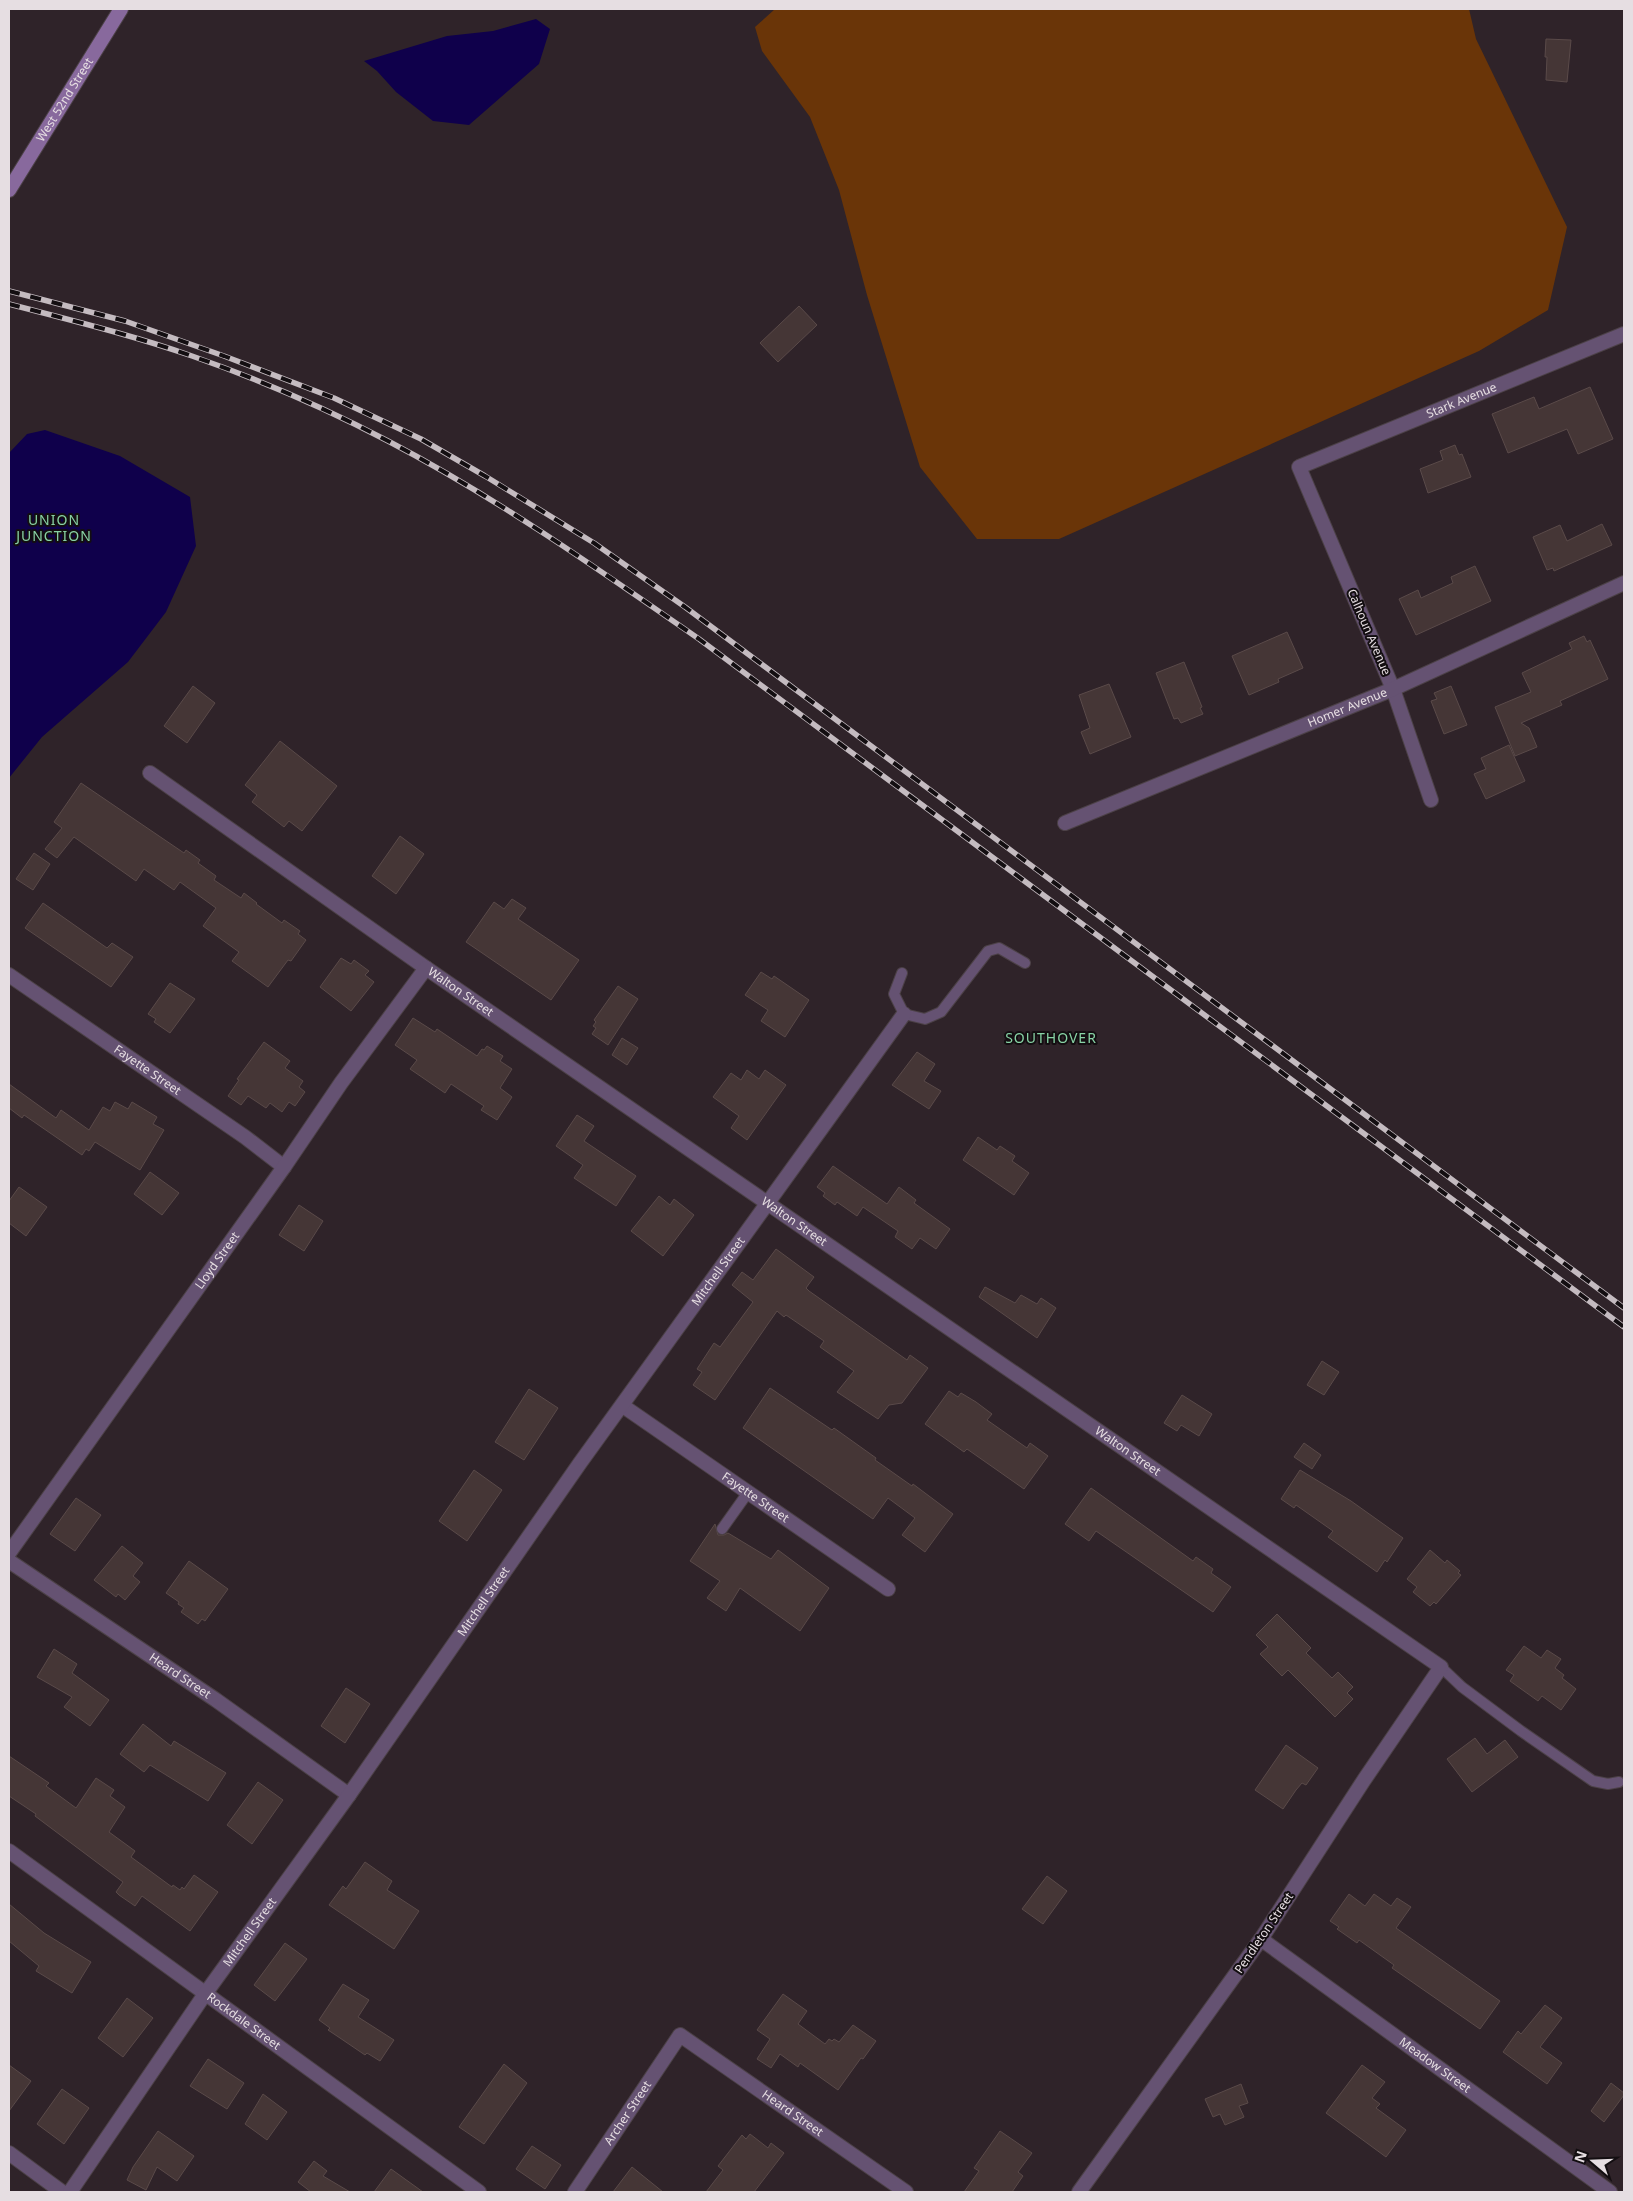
<svg xmlns="http://www.w3.org/2000/svg" width="1633" height="2201" viewBox="0 0 1633 2201" font-family="'Noto Sans',sans-serif">
<rect width="100%" height="100%" fill="#2f2329"/>
<polygon fill="#6a3508" points="775,9 1469,9 1476,39 1567,227 1548,310 1479,351 1059,539 977,539 920,467 867,295 839,190 810,117 762,51 755,27"/>
<g fill="#0f004b">
<polygon points="536,19 550,29 539,64 469,125 433,121 396,92 377,71 364,61 447,36 493,31"/>
<polygon points="45,430 120,456 190,497 196,546 166,612 128,662 42,737 9,778 9,453 27,434"/>
</g>
<g fill="#453636" stroke="#5a4a49">
<polygon points="1546,39 1571,40 1567,82 1546,80 1547,57 1545,57"/>
<polygon points="799,306 817,325 778,362 760,343"/>
<polygon points="1590,387 1613,439 1578,454 1567,429 1508,453 1492,414 1534,397 1539,409"/>
<polygon points="1455,445 1459,455 1462,454 1471,477 1428,493 1420,469 1443,460 1440,451"/>
<polygon points="1602,524 1612,545 1554,571 1553,568 1547,570 1533,537 1560,525 1567,541"/>
<polygon points="1475,566 1491,601 1416,635 1399,599 1418,590 1421,598 1453,583 1451,577"/>
<polygon points="1287,632 1303,668 1278,679 1279,682 1249,695 1232,656"/>
<polygon points="1584,636 1587,642 1590,640 1608,679 1560,701 1562,705 1521,723 1529,728 1537,747 1515,756 1495,707 1531,692 1522,673 1572,649 1569,643"/>
<polygon points="1184,662 1202,707 1200,708 1203,714 1181,723 1178,718 1174,719 1156,673"/>
<polygon points="1109,684 1131,737 1090,754 1081,732 1090,728 1079,695"/>
<polygon points="193,686 215,703 187,743 164,726"/>
<polygon points="1451,686 1467,725 1444,734 1431,701 1437,699 1434,693"/>
<polygon points="280,741 337,786 302,831 289,821 284,827 252,802 257,795 245,785"/>
<polygon points="1509,745 1525,781 1486,799 1474,774 1486,769 1481,758"/>
<polygon points="81,783 184,853 186,850 200,860 198,863 216,876 214,880 241,898 244,893 257,903 256,904 282,923 284,920 300,931 298,934 306,940 291,961 288,960 268,987 232,961 239,952 203,926 216,908 180,882 174,890 144,869 136,881 74,837 57,858 45,849 62,828 54,822"/>
<polygon points="400,836 424,854 396,894 372,876"/>
<polygon points="34,853 50,864 33,890 16,879"/>
<polygon points="512,899 526,908 518,919 579,960 551,1000 466,942 494,902 504,909"/>
<polygon points="43,903 107,948 112,943 133,957 111,987 25,928"/>
<polygon points="341,958 351,964 354,960 369,971 365,975 374,982 351,1011 320,987"/>
<polygon points="761,972 772,979 774,976 809,1000 785,1037 761,1021 768,1010 745,995"/>
<polygon points="170,983 195,999 170,1033 154,1022 156,1019 148,1014"/>
<polygon points="618,986 638,999 608,1045 592,1034 596,1028 593,1026 596,1022 594,1020"/>
<polygon points="413,1018 435,1032 437,1029 477,1056 482,1049 484,1050 487,1046 503,1056 500,1061 512,1069 500,1088 512,1097 497,1120 481,1110 484,1106 451,1084 445,1093 410,1069 417,1060 395,1045"/>
<polygon points="622,1038 638,1048 627,1065 612,1055"/>
<polygon points="264,1042 290,1061 285,1068 303,1081 299,1087 305,1092 295,1106 289,1102 282,1112 270,1103 266,1108 248,1096 241,1105 228,1096 239,1080 237,1079"/>
<polygon points="917,1052 935,1064 924,1081 941,1091 929,1109 892,1085"/>
<polygon points="747,1070 759,1079 765,1070 786,1085 747,1140 731,1128 739,1116 713,1097 731,1073 741,1080"/>
<polygon points="9,1084 56,1118 61,1110 89,1130 103,1107 110,1111 115,1102 128,1109 132,1102 157,1117 153,1124 164,1130 140,1170 95,1142 89,1151 86,1149 82,1155 24,1115 22,1118 9,1108"/>
<polygon points="577,1115 594,1126 584,1141 636,1176 616,1206 574,1178 583,1165 556,1146"/>
<polygon points="978,1137 997,1150 1000,1146 1015,1156 1012,1161 1029,1173 1014,1195 963,1160"/>
<polygon points="833,1166 887,1204 899,1187 916,1200 914,1203 950,1229 936,1249 920,1238 912,1249 895,1237 898,1231 863,1207 857,1216 837,1202 835,1205 823,1196 825,1193 817,1187"/>
<polygon points="150,1172 179,1193 162,1215 134,1194"/>
<polygon points="19,1187 47,1207 26,1236 9,1223 9,1201"/>
<polygon points="659,1196 670,1205 674,1199 694,1215 663,1256 631,1231"/>
<polygon points="299,1205 323,1221 304,1251 279,1235"/>
<polygon points="776,1249 814,1277 806,1288 809,1291 907,1360 910,1355 928,1368 902,1403 889,1405 878,1419 837,1392 854,1371 820,1347 824,1341 786,1315 784,1317 777,1311 715,1400 693,1385 702,1372 697,1369 714,1343 720,1347 753,1302 732,1285 742,1272 753,1280"/>
<polygon points="985,1287 1015,1303 1021,1295 1037,1304 1041,1298 1056,1308 1037,1338 979,1297"/>
<polygon points="1322,1361 1339,1372 1324,1395 1307,1385"/>
<polygon points="770,1388 832,1430 834,1428 876,1458 875,1460 912,1486 913,1484 953,1514 925,1552 902,1535 915,1518 888,1498 873,1519 743,1428"/>
<polygon points="529,1389 558,1408 524,1460 495,1442"/>
<polygon points="949,1391 958,1397 961,1393 976,1402 992,1414 987,1420 1027,1448 1030,1443 1048,1456 1024,1489 967,1449 964,1452 925,1424"/>
<polygon points="1182,1395 1212,1414 1199,1436 1181,1425 1177,1431 1164,1423"/>
<polygon points="1304,1443 1321,1455 1312,1469 1294,1457"/>
<polygon points="474,1470 502,1490 467,1541 439,1521"/>
<polygon points="1300,1470 1351,1501 1403,1538 1387,1562 1385,1560 1377,1572 1328,1537 1333,1531 1296,1505 1294,1508 1281,1499"/>
<polygon points="1091,1488 1193,1561 1196,1557 1213,1569 1211,1573 1231,1587 1213,1612 1096,1531 1089,1541 1065,1524"/>
<polygon points="76,1498 101,1515 75,1551 50,1534"/>
<polygon points="715,1524 718,1535 724,1535 728,1533 771,1559 778,1550 829,1588 800,1631 740,1588 726,1611 707,1598 720,1581 690,1561"/>
<polygon points="122,1546 143,1563 133,1576 140,1582 125,1600 118,1594 116,1597 94,1580"/>
<polygon points="1430,1550 1445,1563 1447,1560 1460,1571 1458,1573 1461,1575 1436,1604 1434,1602 1430,1606 1413,1592 1417,1587 1407,1579"/>
<polygon points="189,1561 228,1589 205,1621 202,1619 198,1624 181,1612 184,1608 178,1604 179,1602 166,1593"/>
<polygon points="1277,1614 1311,1648 1306,1653 1332,1678 1338,1672 1353,1687 1347,1693 1353,1699 1335,1717 1288,1670 1282,1676 1260,1654 1268,1647 1256,1635"/>
<polygon points="1524,1646 1541,1658 1547,1650 1561,1659 1555,1668 1564,1675 1562,1678 1576,1689 1561,1710 1542,1696 1538,1701 1510,1681 1514,1675 1506,1670"/>
<polygon points="54,1649 77,1664 72,1673 109,1700 90,1726 64,1707 72,1697 37,1677"/>
<polygon points="346,1688 370,1704 345,1743 321,1726"/>
<polygon points="143,1724 171,1746 174,1741 226,1773 208,1801 150,1765 144,1772 120,1754"/>
<polygon points="1475,1738 1487,1754 1505,1740 1518,1757 1472,1792 1447,1759"/>
<polygon points="1286,1745 1318,1768 1306,1785 1302,1783 1296,1790 1283,1809 1255,1790"/>
<polygon points="9,1756 49,1783 46,1786 76,1808 96,1778 114,1790 110,1796 125,1807 109,1832 135,1851 131,1857 172,1887 173,1885 180,1890 182,1887 184,1889 194,1875 218,1892 190,1931 142,1896 135,1906 119,1895 116,1892 123,1882 35,1816 36,1814 9,1796"/>
<polygon points="258,1782 283,1800 252,1844 227,1825"/>
<polygon points="365,1862 392,1881 387,1890 419,1911 394,1949 329,1905 343,1886 346,1889"/>
<polygon points="1047,1876 1067,1891 1043,1924 1022,1909"/>
<polygon points="1349,1894 1365,1906 1374,1894 1391,1906 1397,1898 1411,1907 1396,1928 1500,2001 1480,2029 1392,1968 1394,1965 1359,1940 1357,1943 1337,1929 1339,1927 1330,1921"/>
<polygon points="9,1904 44,1933 91,1962 72,1993 36,1971 39,1966 9,1941"/>
<polygon points="285,1943 307,1959 275,2001 254,1985"/>
<polygon points="343,1984 369,2000 358,2017 394,2040 380,2061 367,2053 365,2055 340,2038 328,2030 330,2028 319,2020"/>
<polygon points="783,1994 807,2011 798,2024 825,2044 829,2039 832,2041 834,2039 839,2042 853,2025 876,2041 863,2059 861,2058 838,2090 800,2063 798,2067 780,2054 771,2068 757,2059 770,2039 757,2030"/>
<polygon points="127,1998 153,2018 123,2057 98,2038"/>
<polygon points="1545,2005 1562,2018 1540,2047 1562,2063 1547,2084 1503,2052 1518,2031 1521,2034"/>
<polygon points="208,2059 244,2083 227,2109 190,2086"/>
<polygon points="504,2064 527,2083 484,2144 459,2127"/>
<polygon points="9,2065 31,2081 9,2111"/>
<polygon points="1362,2065 1385,2082 1372,2098 1380,2104 1376,2108 1406,2130 1386,2157 1326,2113"/>
<polygon points="1611,2083 1624,2093 1624,2095 1604,2122 1591,2111"/>
<polygon points="1241,2084 1248,2103 1239,2106 1244,2117 1225,2125 1220,2114 1213,2117 1205,2099"/>
<polygon points="62,2089 89,2108 64,2144 37,2124"/>
<polygon points="263,2094 287,2112 267,2140 245,2124"/>
<polygon points="158,2131 194,2156 177,2181 157,2167 146,2190 127,2180 133,2167"/>
<polygon points="1000,2131 1032,2153 1018,2172 1023,2176 1012,2192 964,2192 979,2171 974,2168"/>
<polygon points="750,2134 768,2148 771,2143 784,2153 754,2192 706,2192 723,2170 718,2166 742,2135 746,2139"/>
<polygon points="532,2146 561,2165 545,2189 516,2169"/>
<polygon points="314,2161 327,2171 323,2176 350,2192 311,2192 298,2182"/>
<polygon points="632,2167 663,2192 613,2192"/>
<polygon points="391,2169 423,2192 374,2192"/>
</g>
<g fill="none" stroke-linecap="round" stroke-linejoin="round">
<g stroke="#4c4147" stroke-width="12">
<g id="service">
<polyline points="902,973 894,994 904,1014 925,1019 941,1012 988,951 999,948 1025,963"/>
<polyline points="722,1529 749,1491"/>
<polyline points="1441,1667 1462,1687 1521,1731 1593,1781 1608,1784 1619,1782"/>
</g>
</g>
<g stroke="#4c4147" stroke-width="16">
<g id="minor">
<path id="s1" d="M150,773l276,195 1015,699 -77,113 -103,159 -182,253"/>
<path id="s2" d="M1431,800l-38,-111 -94,-222 325,-133"/>
<path id="s3" d="M1065,823l328,-134 231,-106"/>
<path id="s4" d="M9,975l236,162 39,30"/>
<path id="s5" d="M623,1406l265,183"/>
<path id="s6" d="M9,1553l275,-386 57,-84 85,-115"/>
<path id="s7" d="M9,1561l207,139 133,95"/>
<path id="s8" d="M9,1851l470,341"/>
<path id="s9" d="M1261,1939l349,253"/>
<polyline points="9,2153 62,2192"/>
<path id="s10" d="M70,2192l135,-198 144,-199 231,-332 324,-449"/>
<path id="s11" d="M575,2192l105,-157 226,157"/>
</g>
</g>
<g stroke="#4c4147" stroke-width="16">
<g id="secondary">
<path id="s12" d="M9,190l112,-181"/>
</g>
</g>
<use href="#service" stroke="#655272" stroke-width="10"/>
<use href="#minor" stroke="#655272" stroke-width="14"/>
<use href="#secondary" stroke="#88699d" stroke-width="14"/>
<g stroke="#c4bbc0" stroke-width="5.5">
<g id="rail">
<polyline points="9,291 125,321 224,356 334,398 421,439 485,476 594,543 685,607 1624,1308"/>
<path d="M9,304c61,16 123,31 183,52 66,23 133,52 196,85 109,57 210,128 311,198l925,688"/>
</g>
</g>
<use href="#rail" stroke="#130e11" stroke-width="4" stroke-dasharray="11" stroke-linecap="butt"/>
</g>
<g text-anchor="middle" stroke-width="4" stroke-linejoin="round" paint-order="stroke">
<g font-size="12" fill="#e6dee2" stroke="#130e11">
<text dy="4" stroke="none"><textPath href="#s12" startOffset="106">West 52nd Street</textPath></text>
<text dy="4" stroke="none"><textPath href="#s2" startOffset="534">Stark Avenue</textPath></text>
<text transform="translate(1369 632) rotate(67)" y="4">Calhoun Avenue</text>
<text dy="4" stroke="none"><textPath href="#s3" startOffset="305">Homer Avenue</textPath></text>
<text dy="4" stroke="none"><textPath href="#s1" startOffset="380">Walton Street</textPath></text>
<text dy="4" stroke="none"><textPath href="#s4" startOffset="168">Fayette Street</textPath></text>
<text dy="4" stroke="none"><textPath href="#s1" startOffset="785">Walton Street</textPath></text>
<text dy="4" stroke="none"><textPath href="#s6" startOffset="359">Lloyd Street</textPath></text>
<text dy="4" stroke="none"><textPath href="#s10" startOffset="1126">Mitchell Street</textPath></text>
<text dy="4" stroke="none"><textPath href="#s1" startOffset="1190">Walton Street</textPath></text>
<text dy="4" stroke="none"><textPath href="#s5" startOffset="161">Fayette Street</textPath></text>
<text dy="4" stroke="none"><textPath href="#s10" startOffset="721">Mitchell Street</textPath></text>
<text dy="4" stroke="none"><textPath href="#s7" startOffset="206">Heard Street</textPath></text>
<text dy="4" stroke="none"><textPath href="#s10" startOffset="316">Mitchell Street</textPath></text>
<text transform="translate(1264 1933) rotate(-56)" y="4">Pendleton Street</text>
<text dy="4" stroke="none"><textPath href="#s8" startOffset="290">Rockdale Street</textPath></text>
<text dy="4" stroke="none"><textPath href="#s9" startOffset="215">Meadow Street</textPath></text>
<text dy="4" stroke="none"><textPath href="#s11" startOffset="95">Archer Street</textPath></text>
<text dy="4" stroke="none"><textPath href="#s11" startOffset="326">Heard Street</textPath></text>
</g>
<g font-size="14" letter-spacing="1" fill="#88d3a5" stroke="#130e11">
<text x="54" y="525">UNION<tspan x="54" dy="16">JUNCTION</tspan></text>
<text x="1051" y="1043">SOUTHOVER</text>
</g>
</g>
<rect width="1633" height="2201" fill="none" stroke="#e6dee2" stroke-width="20"/>
<g transform="translate(1593 2161) rotate(289)" stroke="#130e11" stroke-width="4" paint-order="stroke">
<path d="M0-4L9 19L0 12L-9 19Z" fill="#e6dee2"/>
<text y="-8" font-size="14" font-weight="bold" text-anchor="middle" fill="#e6dee2">N</text>
</g>
</svg>
